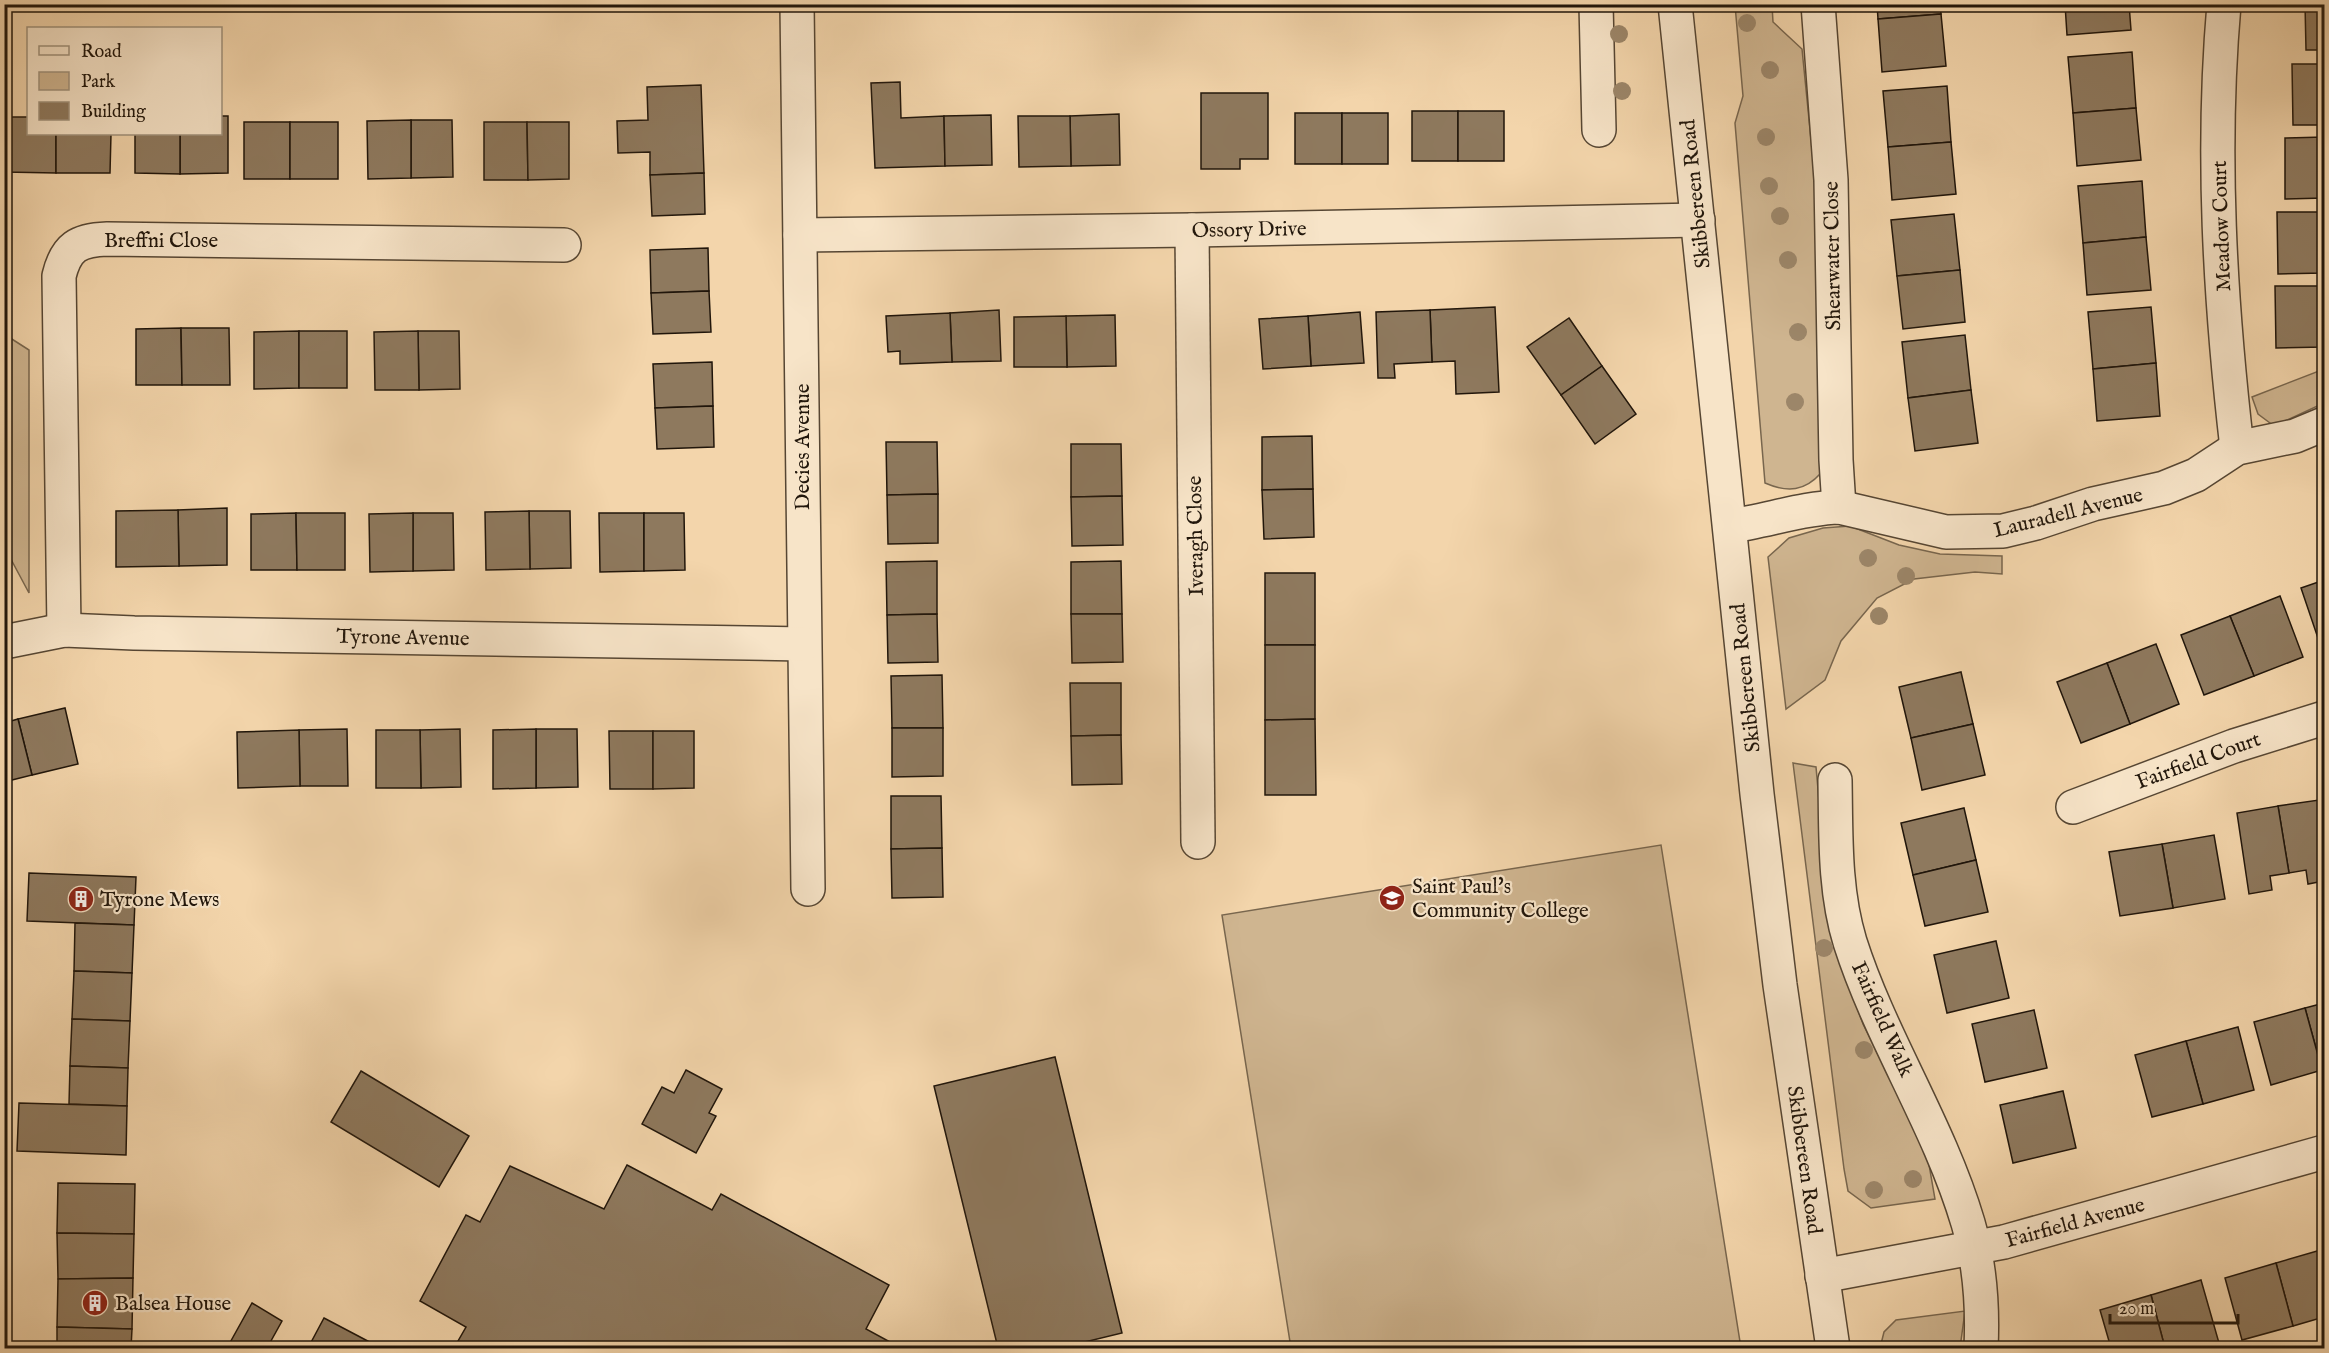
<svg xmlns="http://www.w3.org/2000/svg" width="2329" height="1353" viewBox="0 0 2329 1353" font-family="'IM FELL English',serif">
<rect width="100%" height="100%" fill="#f3d5ab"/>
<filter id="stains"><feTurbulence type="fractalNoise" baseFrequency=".00333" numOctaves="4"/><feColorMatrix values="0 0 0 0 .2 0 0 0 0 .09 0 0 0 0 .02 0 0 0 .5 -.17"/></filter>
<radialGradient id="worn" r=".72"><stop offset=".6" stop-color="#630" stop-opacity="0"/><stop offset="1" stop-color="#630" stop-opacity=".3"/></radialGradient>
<g fill="#cfb590" stroke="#78664e" stroke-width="1.5">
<path d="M1735,5h37l1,17 29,27 15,151 4,273c-16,18 -33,20 -56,10l-30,-360 8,-27z"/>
<polygon points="4,334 29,350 29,593 5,548"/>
<polygon points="2324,369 2324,403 2274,426 2258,414 2252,397"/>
<polygon points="1850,526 1899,545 1940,554 2002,556 2002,574 1975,572 1914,579 1877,598 1841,641 1825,680 1786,709 1768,557 1789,538 1823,528"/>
<polygon points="1793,763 1816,767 1831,935 1863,1024 1927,1153 1935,1199 1871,1208 1848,1191 1844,1169"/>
<polygon points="1661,845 1741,1348 1291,1348 1222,915"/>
<polygon points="1965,1311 1960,1348 1880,1348 1884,1332 1896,1320"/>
</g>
<g fill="#8e795e" stroke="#21160b" stroke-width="1.5">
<polygon points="1877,4 1940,4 1941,14 1878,19"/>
<polygon points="2065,4 2129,4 2131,30 2067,35"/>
<polygon points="2305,4 2324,4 2324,50 2306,50"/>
<polygon points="1941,14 1946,66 1882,72 1878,19"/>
<polygon points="2132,52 2136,108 2073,113 2068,57"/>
<polygon points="2292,64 2324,64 2324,125 2293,125"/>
<polygon points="900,82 901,118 944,116 945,166 875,168 871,83"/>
<polygon points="701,85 704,173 650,175 650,152 618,153 617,121 648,120 647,87"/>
<polygon points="1947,86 1951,142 1888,147 1883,91"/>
<polygon points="1201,93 1268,93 1268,159 1240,159 1240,169 1201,169"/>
<polygon points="2136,108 2141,160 2077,166 2073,113"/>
<rect x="1412" y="111" width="46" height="50"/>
<rect x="1458" y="111" width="46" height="50"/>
<rect x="1295" y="113" width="47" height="51"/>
<rect x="1342" y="113" width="46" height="51"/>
<polygon points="1119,114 1120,165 1071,166 1070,116"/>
<polygon points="991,115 992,165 945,166 944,116"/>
<polygon points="220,116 228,116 228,173 180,174 180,134 220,134"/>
<polygon points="1018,116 1070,116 1071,166 1019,167"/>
<polygon points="4,117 28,117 28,134 56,134 56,173 4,172"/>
<polygon points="411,120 452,120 453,177 411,178"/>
<polygon points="411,120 411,178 368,179 367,121"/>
<rect x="244" y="122" width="46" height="57"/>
<rect x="290" y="122" width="48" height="57"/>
<polygon points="484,122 527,122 528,180 484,180"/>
<polygon points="527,122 569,122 569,179 528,180"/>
<polygon points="56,134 111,134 110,173 56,173"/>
<polygon points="135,134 180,134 180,174 135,173"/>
<polygon points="2324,137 2324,198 2285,199 2285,138"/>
<polygon points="1951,142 1956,194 1892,200 1888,147"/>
<polygon points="704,173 705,214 652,216 650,175"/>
<polygon points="2142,181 2146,237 2083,243 2078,186"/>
<polygon points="2277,212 2324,212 2324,273 2278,274"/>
<polygon points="1954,214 1960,270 1897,276 1891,220"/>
<polygon points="2146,237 2151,290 2087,295 2083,243"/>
<polygon points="708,248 709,291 651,293 650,250"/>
<polygon points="1960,270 1965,322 1903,329 1897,276"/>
<polygon points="2275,286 2324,286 2324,347 2276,348"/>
<polygon points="709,291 711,332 653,334 651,293"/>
<polygon points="1495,307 1499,392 1456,394 1455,361 1432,362 1430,310"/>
<polygon points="2151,307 2156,363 2093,369 2088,312"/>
<polygon points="999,310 1001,361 952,362 950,313"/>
<polygon points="1430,310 1432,362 1394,364 1395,378 1378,378 1376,312"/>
<polygon points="1360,312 1364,363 1311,366 1308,316"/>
<polygon points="950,313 952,362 900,364 900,351 888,352 886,316"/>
<polygon points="1115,315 1116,366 1067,367 1066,316"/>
<polygon points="1066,316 1067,367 1014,367 1014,317"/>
<polygon points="1308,316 1311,366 1263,369 1259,319"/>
<polygon points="1569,318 1602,366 1561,395 1527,347"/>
<polygon points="181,328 182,385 136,385 136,329"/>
<polygon points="181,328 229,328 230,385 182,385"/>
<polygon points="299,331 299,388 254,389 254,332"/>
<rect x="299" y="331" width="48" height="57"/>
<polygon points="418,331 459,331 460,389 419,390"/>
<polygon points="418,331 419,390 375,390 374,332"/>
<polygon points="1965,335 1971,390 1908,398 1902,342"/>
<polygon points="712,362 713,406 655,408 653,364"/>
<polygon points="2156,363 2160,416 2097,421 2093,369"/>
<polygon points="1602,366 1636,414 1595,444 1561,395"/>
<polygon points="1971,390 1978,443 1915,451 1908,398"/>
<polygon points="713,406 714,447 657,449 655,408"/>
<polygon points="1312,436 1313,489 1262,490 1262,437"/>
<polygon points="886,442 937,442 938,494 887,495"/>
<polygon points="1071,444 1121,444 1122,496 1071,497"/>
<polygon points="1313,489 1314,537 1264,539 1262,490"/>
<polygon points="938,494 938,543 888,544 887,495"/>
<polygon points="1122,496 1123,545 1072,546 1071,497"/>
<polygon points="227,508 227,565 179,566 178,510"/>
<polygon points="178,510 179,566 116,567 116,511"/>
<polygon points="529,511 570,511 571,568 530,569"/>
<polygon points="529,511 530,569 486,570 485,512"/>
<polygon points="296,513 297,570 251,570 251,514"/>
<polygon points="296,513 345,513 345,570 297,570"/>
<polygon points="413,513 453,513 454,570 413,571"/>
<polygon points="413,513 413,571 370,572 369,514"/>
<polygon points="599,513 644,513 644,571 600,572"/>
<polygon points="644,513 684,513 685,570 644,571"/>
<polygon points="937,561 937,614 887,615 886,562"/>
<polygon points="1121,561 1122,614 1071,614 1071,562"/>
<rect x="1265" y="573" width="50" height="72"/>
<polygon points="2324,580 2324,649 2322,650 2301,588"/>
<polygon points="2280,596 2303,657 2254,676 2230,616"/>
<polygon points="937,614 938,662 888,663 887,615"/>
<polygon points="1071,614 1122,614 1123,662 1072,663"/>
<polygon points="2230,616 2254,676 2204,695 2181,635"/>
<polygon points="2156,644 2179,704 2130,724 2107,663"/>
<polygon points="1265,645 1315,645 1315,719 1265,720"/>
<polygon points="2107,663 2130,724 2081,743 2057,682"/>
<polygon points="1961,672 1973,724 1911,738 1899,687"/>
<polygon points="942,675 943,728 892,728 891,676"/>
<polygon points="1070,683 1121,683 1121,735 1071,736"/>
<polygon points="65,708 78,764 32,775 18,719"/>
<polygon points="18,719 32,775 4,782 4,723"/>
<polygon points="1315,719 1316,795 1265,795 1265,720"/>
<polygon points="1973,724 1985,775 1922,790 1911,738"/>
<polygon points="892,728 943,728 943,776 892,777"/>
<polygon points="347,729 348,786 300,786 299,730"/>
<polygon points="460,729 461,787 421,788 420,730"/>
<polygon points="536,729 577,729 578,787 536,788"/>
<polygon points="536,729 536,788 493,789 493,730"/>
<polygon points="299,730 300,786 238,788 237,732"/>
<polygon points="376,730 420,730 421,788 376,788"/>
<polygon points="609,731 653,731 653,789 610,789"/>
<polygon points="653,731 694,731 694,788 653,789"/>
<polygon points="1121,735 1122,784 1072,785 1071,736"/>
<polygon points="891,796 941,796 942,848 891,849"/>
<polygon points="2319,800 2324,836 2324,881 2308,884 2306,870 2289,873 2278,806"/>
<polygon points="2278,806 2289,873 2270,876 2272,890 2249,894 2237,813"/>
<polygon points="1964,808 1976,860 1913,875 1901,823"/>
<polygon points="2214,835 2225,899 2173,908 2162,844"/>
<polygon points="2162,844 2173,908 2120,916 2109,852"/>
<polygon points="942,848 943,897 892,898 891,849"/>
<polygon points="1976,860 1988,912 1925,926 1913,875"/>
<polygon points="29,873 136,877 134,925 27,921"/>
<polygon points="75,923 134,925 132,973 74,971"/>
<polygon points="1996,941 2009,998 1947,1013 1934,955"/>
<polygon points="74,971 132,973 130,1021 72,1019"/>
<polygon points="2324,1003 2324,1070 2322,1070 2305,1008"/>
<polygon points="2305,1008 2322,1070 2271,1085 2254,1022"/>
<polygon points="2034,1010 2047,1068 1985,1082 1972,1024"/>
<polygon points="72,1019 130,1021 128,1068 70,1066"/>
<polygon points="2238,1027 2254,1090 2203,1104 2186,1041"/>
<polygon points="2186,1041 2203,1104 2152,1117 2135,1055"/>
<polygon points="1055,1057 1122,1333 1060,1348 998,1348 934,1086"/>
<polygon points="70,1066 128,1068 127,1106 69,1104"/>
<polygon points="686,1070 722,1089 709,1113 716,1116 696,1153 642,1124 662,1087 674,1093"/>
<polygon points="361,1071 469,1136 439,1187 331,1122"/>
<polygon points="2063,1091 2076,1148 2013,1163 2000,1105"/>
<polygon points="19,1103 127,1106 126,1155 17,1151"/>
<polygon points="627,1165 712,1210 721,1194 889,1285 866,1329 901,1348 454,1348 466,1327 420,1301 466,1215 480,1222 510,1166 604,1209"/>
<polygon points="58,1183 135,1184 134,1234 57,1233"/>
<polygon points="57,1233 134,1234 133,1278 58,1279"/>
<polygon points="2324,1249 2324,1317 2293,1326 2276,1263"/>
<polygon points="2276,1263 2293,1326 2242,1340 2225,1278"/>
<polygon points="133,1278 132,1329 57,1327 58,1279"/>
<polygon points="2201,1280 2219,1343 2199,1348 2165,1348 2151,1295"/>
<polygon points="2151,1295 2165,1348 2111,1348 2100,1310"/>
<polygon points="252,1303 282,1321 267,1348 227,1348"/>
<polygon points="324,1318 381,1348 308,1348"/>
<polygon points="57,1327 132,1329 131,1348 57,1348"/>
</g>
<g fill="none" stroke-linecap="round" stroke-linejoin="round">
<g stroke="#564633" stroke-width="36">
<g id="minor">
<polyline points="797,4 808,889"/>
<polyline points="1596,4 1599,130"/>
<polyline points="1818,4 1831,180 1836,460 1839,507"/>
<path d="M2224,4c-13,148 -4,297 13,444"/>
<polyline points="1192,230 1198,842"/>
<polyline points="800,235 1192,230 1698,220"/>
<path d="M1730,526c37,-5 72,-18 109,-19l107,25 57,-1 33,-8 57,-19 71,-16 32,-13 41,-27 58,-12 29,-12"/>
<path d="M64,630l-5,-354c7,-29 19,-36 48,-37l457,6"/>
<polyline points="4,642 64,630 134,633 804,644"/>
<path d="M1835,780c1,54 -1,110 15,162 31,97 89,183 118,281 12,41 15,83 13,125"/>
<polyline points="2073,807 2234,746 2324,718"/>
<polyline points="1822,1276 2004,1242 2324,1152"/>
</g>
</g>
<g stroke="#564633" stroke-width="36">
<polyline id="tertiary" points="1675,4 1757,794 1780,985 1833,1348"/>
</g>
<use href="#minor" stroke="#f7e4c8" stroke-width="33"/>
<use href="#tertiary" stroke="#f7e4c8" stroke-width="33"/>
</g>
<g fill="#9c8669">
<circle cx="1747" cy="23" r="9"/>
<circle cx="1619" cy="34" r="9"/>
<circle cx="1770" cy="70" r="9"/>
<circle cx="1622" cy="91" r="9"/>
<circle cx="1766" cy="137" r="9"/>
<circle cx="1769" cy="186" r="9"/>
<circle cx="1780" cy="216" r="9"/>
<circle cx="1788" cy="260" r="9"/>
<circle cx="1798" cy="332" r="9"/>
<circle cx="1795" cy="402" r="9"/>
<circle cx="1868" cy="558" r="9"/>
<circle cx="1906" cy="576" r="9"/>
<circle cx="1879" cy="616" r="9"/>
<circle cx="1824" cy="948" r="9"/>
<circle cx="1864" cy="1050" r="9"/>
<circle cx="1913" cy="1179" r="9"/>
<circle cx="1874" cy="1190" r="9"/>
</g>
<defs>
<g id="school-disc" transform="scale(1.35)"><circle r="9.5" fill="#8f2418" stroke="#f7e4c8"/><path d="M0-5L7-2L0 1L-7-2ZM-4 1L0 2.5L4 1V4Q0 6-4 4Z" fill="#fff"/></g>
<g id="building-disc" transform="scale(1.35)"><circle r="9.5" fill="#8f2418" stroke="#f7e4c8"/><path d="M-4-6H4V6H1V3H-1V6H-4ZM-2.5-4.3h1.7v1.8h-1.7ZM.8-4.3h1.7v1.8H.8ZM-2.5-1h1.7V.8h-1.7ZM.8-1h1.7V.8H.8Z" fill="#fff"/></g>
</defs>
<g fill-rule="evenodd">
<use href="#school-disc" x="1392" y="898"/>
<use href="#building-disc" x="81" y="899"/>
<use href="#building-disc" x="95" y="1303"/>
</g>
<g text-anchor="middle" stroke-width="4.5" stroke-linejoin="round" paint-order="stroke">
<g font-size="21" fill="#21160b" stroke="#f7e4c8">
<text transform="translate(1695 194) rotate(-96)" y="7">Skibbereen Road</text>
<text transform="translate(2221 226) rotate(-92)" y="7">Meadow Court</text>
<text transform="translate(1249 229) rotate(-1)" y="7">Ossory Drive</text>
<text x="161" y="247">Breffni Close</text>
<text transform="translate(1832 256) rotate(-91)" y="7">Shearwater Close</text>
<text transform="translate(802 447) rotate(-90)" y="7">Decies Avenue</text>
<text transform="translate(2068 512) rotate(-14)" y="7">Lauradell Avenue</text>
<text transform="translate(1195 536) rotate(-91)" y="7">Iveragh Close</text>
<text transform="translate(403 637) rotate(1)" y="7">Tyrone Avenue</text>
<text transform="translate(1745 678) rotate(-96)" y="7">Skibbereen Road</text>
<text transform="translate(2198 760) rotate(-20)" y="7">Fairfield Court</text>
<text transform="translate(1883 1019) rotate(66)" y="7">Fairfield Walk</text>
<text transform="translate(1805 1160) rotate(82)" y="7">Skibbereen Road</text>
<text transform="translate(2075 1222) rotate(-15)" y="7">Fairfield Avenue</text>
</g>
<g font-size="21" fill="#21160b" stroke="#f7e4c8" text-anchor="start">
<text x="1412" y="893">Saint Paul's<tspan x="1412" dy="24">Community College</tspan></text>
<text x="100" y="906">Tyrone Mews</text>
<text x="115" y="1310">Balsea House</text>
</g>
</g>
<rect width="2329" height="1353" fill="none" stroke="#f3d5ab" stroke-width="24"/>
<rect x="6" y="6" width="2317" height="1341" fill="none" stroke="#21160b" stroke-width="3"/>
<rect x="12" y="12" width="2305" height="1329" fill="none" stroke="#21160b" stroke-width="1.5"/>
<rect x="27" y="27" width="195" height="108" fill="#f7e4c8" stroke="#a1927c" stroke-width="1.5"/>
<rect x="39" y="46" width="30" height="9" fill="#f7e4c8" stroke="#a1927c" stroke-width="1.5"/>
<text x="81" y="57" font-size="18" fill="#21160b">Road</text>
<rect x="39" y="72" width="30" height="18" fill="#cfb590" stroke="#a1927c" stroke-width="1.5"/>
<text x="81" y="87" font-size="18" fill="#21160b">Park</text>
<rect x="39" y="102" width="30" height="18" fill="#8e795e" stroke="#a1927c" stroke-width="1.5"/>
<text x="81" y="117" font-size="18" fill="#21160b">Building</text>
<path d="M2110 1314v9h128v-9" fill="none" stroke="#21160b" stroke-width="3"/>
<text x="2119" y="1314" font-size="18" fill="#21160b" stroke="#f7e4c8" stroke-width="4.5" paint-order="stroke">20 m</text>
<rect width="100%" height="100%" filter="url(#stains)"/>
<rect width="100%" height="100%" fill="url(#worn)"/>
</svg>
